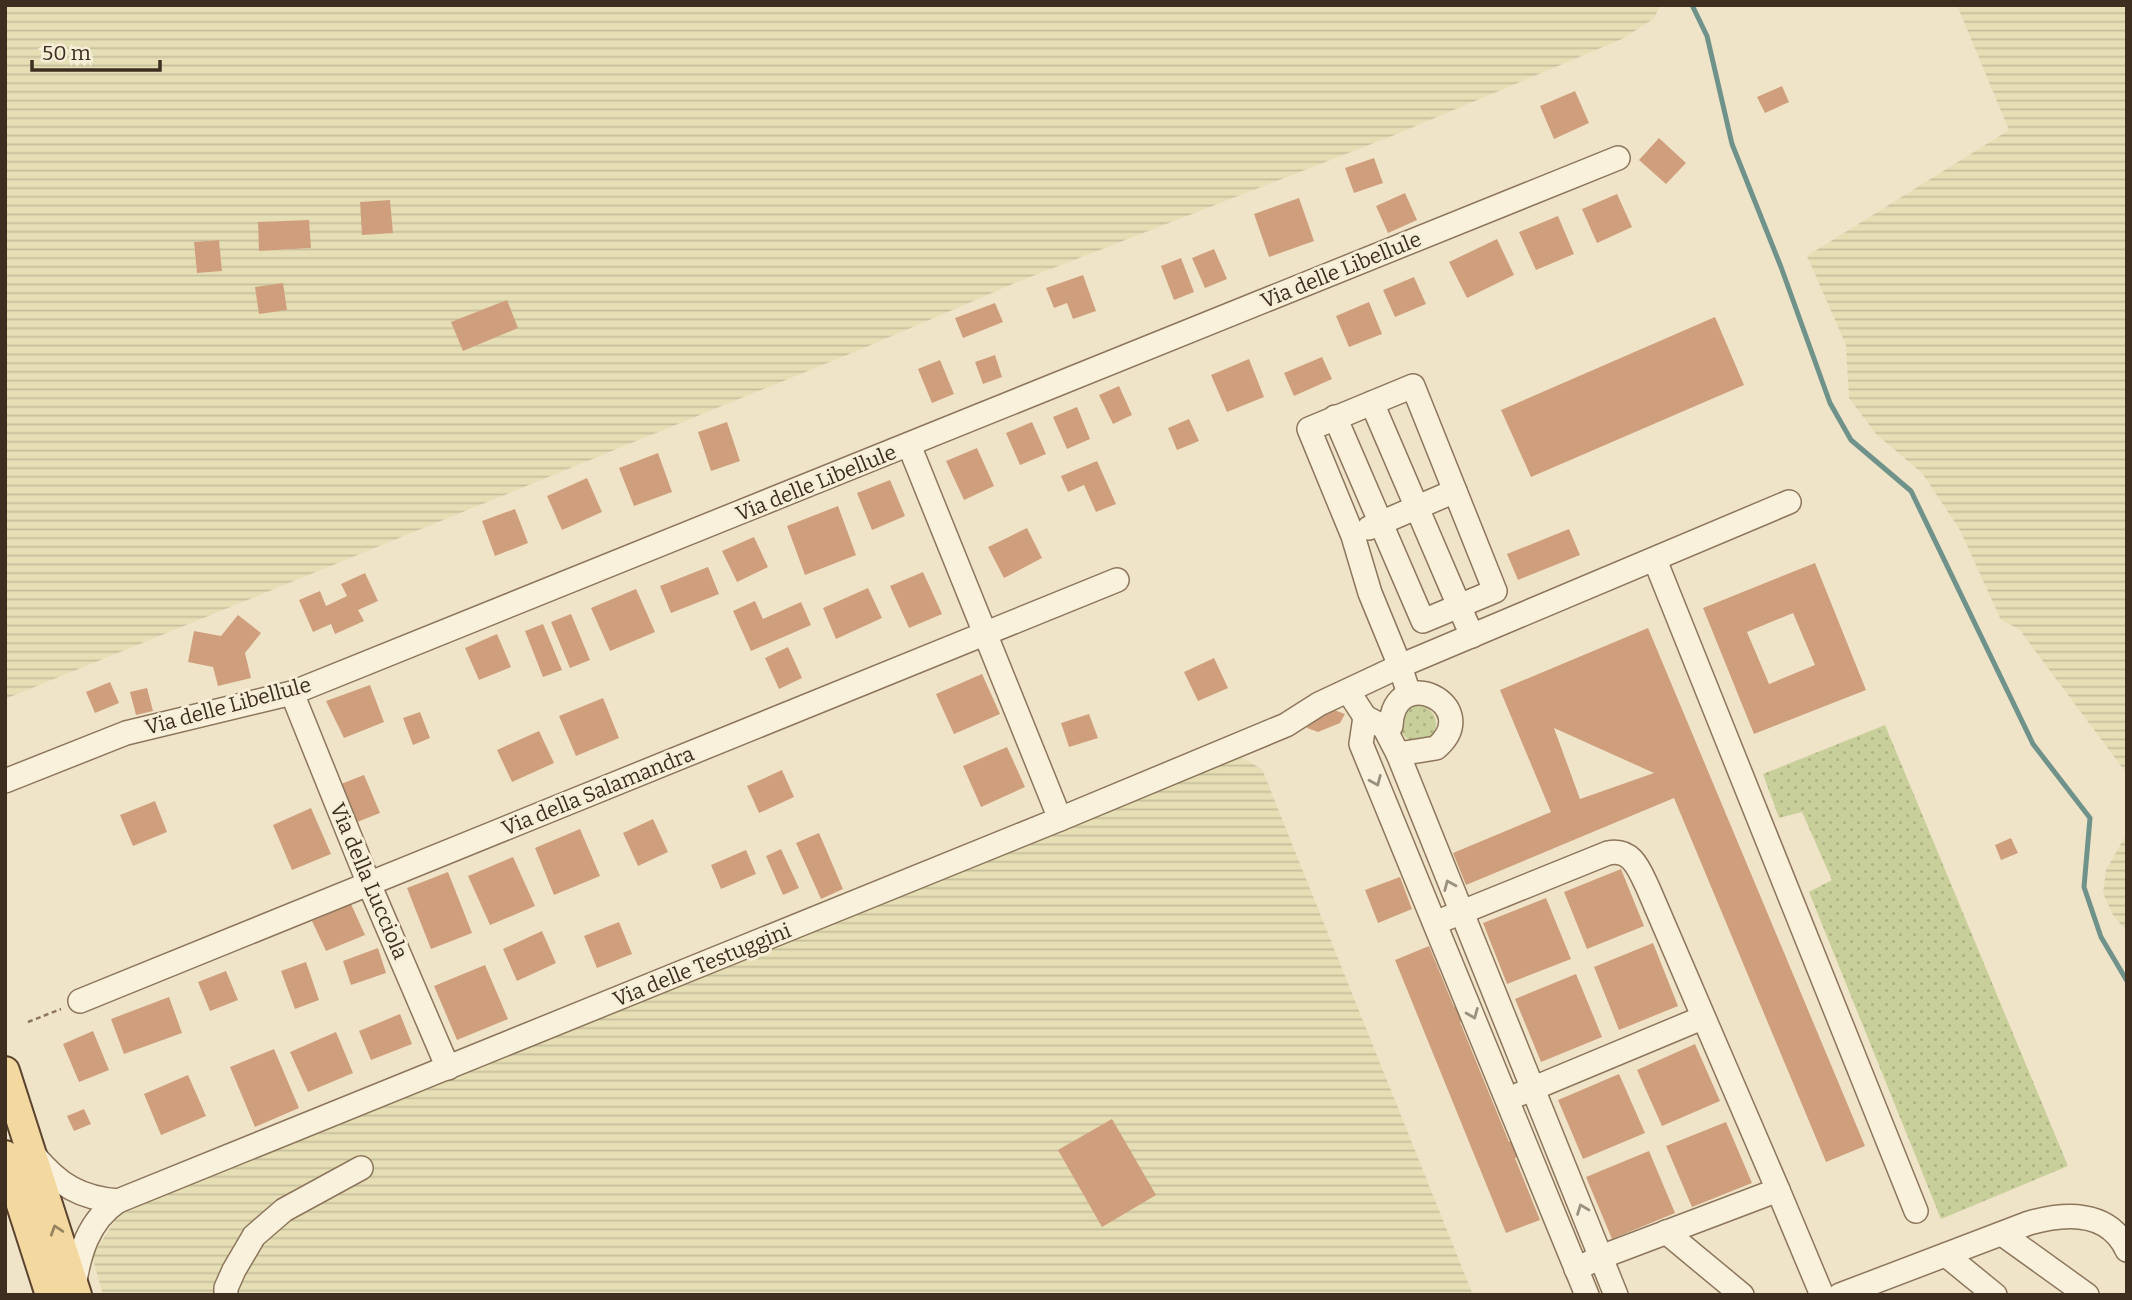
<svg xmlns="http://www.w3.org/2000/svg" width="2132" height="1300" viewBox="0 0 2132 1300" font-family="Bitter,serif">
<defs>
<pattern id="farmland-rules" width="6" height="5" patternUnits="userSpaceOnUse" patternTransform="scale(1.75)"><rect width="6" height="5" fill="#e6deb5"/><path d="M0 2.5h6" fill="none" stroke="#c6bf9b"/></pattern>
<pattern id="grass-dots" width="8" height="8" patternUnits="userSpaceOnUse" patternTransform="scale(1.75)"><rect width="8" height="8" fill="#c9cf9b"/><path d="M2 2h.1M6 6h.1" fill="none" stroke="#aeb285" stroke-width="1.8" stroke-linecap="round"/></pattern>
</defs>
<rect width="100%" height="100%" fill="#f0e4c8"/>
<g fill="url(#farmland-rules)" fill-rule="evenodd">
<path d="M5,5h1656l-8,14 -31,20 -230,97 -377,147 -151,65 -859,351zM390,200l3,33 -30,2 -3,-33zM309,220l1,28 -50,3 -2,-29zM219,240l3,31 -25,2 -3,-31z"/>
<polygon points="1957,5 2127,5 2127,774 2019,629 2001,620 1960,530 1922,473 1876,434 1849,398 1846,345 1807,256 2009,130"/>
<polygon points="1240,757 1262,769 1473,1295 103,1295 92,1256 122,1210"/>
<polygon points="2127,833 2127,932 2113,915 2103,893 2106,870"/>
</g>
<g fill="url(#grass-dots)">
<circle cx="1418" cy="724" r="18"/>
<polygon points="1885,725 2068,1166 1941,1219 1809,892 1832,880 1802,812 1779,818 1763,774"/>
</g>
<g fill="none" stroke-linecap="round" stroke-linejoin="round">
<polyline stroke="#6f938a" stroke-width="5" points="1692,5 1707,36 1732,144 1781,267 1830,403 1851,440 1911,491 2033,744 2090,818 2084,887 2101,937 2127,981"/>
</g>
<g fill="#cf9f7d" fill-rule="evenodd">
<polygon points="1782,86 1789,102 1765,113 1757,97"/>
<polygon points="1575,91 1589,123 1554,139 1540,106"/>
<polygon points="1659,138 1686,163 1666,184 1639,160"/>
<polygon points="1374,158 1383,183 1354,193 1345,168"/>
<polygon points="1405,193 1417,220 1388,233 1376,206"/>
<polygon points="1617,194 1632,227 1597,243 1582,209"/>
<polygon points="1299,198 1314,241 1269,257 1254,214"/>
<polygon points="390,200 393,233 362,235 360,202"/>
<polygon points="1558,216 1574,254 1536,270 1519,232"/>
<polygon points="309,220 311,248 259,251 258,222"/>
<polygon points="1497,239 1514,275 1467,298 1449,262"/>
<polygon points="219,240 222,271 197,273 194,242"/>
<polygon points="1214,249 1227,279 1205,288 1192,258"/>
<polygon points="1181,258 1194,292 1174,300 1161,266"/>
<polygon points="1083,275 1096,311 1073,319 1067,303 1054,308 1046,288"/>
<polygon points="1414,277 1426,304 1395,317 1383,290"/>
<polygon points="283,283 287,310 259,314 255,287"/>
<polygon points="507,300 518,328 463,351 451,322"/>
<polygon points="1369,302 1382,334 1349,347 1336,316"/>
<polygon points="995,303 1003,322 963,338 955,318"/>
<polygon points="1715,317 1744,385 1531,477 1501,410"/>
<polygon points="995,355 1002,377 983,384 975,362"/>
<polygon points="1322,357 1332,379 1294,396 1284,373"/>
<polygon points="1249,359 1264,397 1227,412 1211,375"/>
<polygon points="940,360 954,394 932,403 918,369"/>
<polygon points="1119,386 1132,415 1113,424 1099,395"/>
<polygon points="1077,407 1090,439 1067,449 1053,417"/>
<polygon points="1189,419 1199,441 1177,450 1168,428"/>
<polygon points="727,422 740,461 711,471 698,432"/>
<polygon points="1032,422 1046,454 1020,465 1006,433"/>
<polygon points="977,448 994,486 964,500 946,461"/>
<polygon points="658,453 672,492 634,506 619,468"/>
<polygon points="1097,461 1116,504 1096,512 1084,485 1068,492 1061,476"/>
<polygon points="587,478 602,512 562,530 547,496"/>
<polygon points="890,480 905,516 872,530 857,493"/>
<polygon points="838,506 856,555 805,575 787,526"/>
<polygon points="515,509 528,543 495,556 482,521"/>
<polygon points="1027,528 1042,558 1004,578 988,547"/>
<polygon points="1569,529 1580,555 1518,580 1507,554"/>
<polygon points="754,537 768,567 737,582 722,551"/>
<path d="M1815,563l51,127 -112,44 -51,-126zM1793,613l22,52 -46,19 -22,-52z"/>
<polygon points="708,567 719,594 671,613 660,586"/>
<polygon points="923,572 942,614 909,628 890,586"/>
<polygon points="365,573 378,601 358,610 364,621 335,634 331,624 313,632 299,600 320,591 326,606 347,596 341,584"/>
<polygon points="868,588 882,618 836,639 823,608"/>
<polygon points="636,589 655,632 610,651 591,608"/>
<polygon points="755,601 763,619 801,602 811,625 751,651 733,611"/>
<polygon points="571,614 590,660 570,668 551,622"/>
<polygon points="238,615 261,633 245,653 251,678 218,686 213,667 188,662 194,631 221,636"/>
<polygon points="543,624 562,670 543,677 525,631"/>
<path d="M1648,628l217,518 -39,16 -152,-364 -208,87 -13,-32 98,-41 -51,-122zM1554,728l100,45 -74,26z"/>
<polygon points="497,634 511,667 479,680 465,648"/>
<polygon points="788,647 802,678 779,689 765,658"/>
<polygon points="1214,658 1228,688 1198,701 1184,672"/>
<polygon points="982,674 1000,714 954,734 936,694"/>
<polygon points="110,682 119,703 95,713 86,692"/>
<polygon points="370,685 384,722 344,738 326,701"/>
<polygon points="147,688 153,711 136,715 130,692"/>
<polygon points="603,698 619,738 576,756 559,716"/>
<polygon points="1334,710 1345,714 1340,723 1318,732 1307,728 1311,719"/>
<polygon points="420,712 430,738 413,745 403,718"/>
<polygon points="1089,714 1098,738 1069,747 1061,723"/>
<polygon points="539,731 554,763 512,782 497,750"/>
<polygon points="1007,747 1025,787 981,807 963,766"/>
<polygon points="782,770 794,797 759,813 747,786"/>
<polygon points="364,775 380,813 357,822 341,784"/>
<polygon points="155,801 167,832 133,846 120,815"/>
<polygon points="311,808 331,854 292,870 273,825"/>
<polygon points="653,819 668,852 638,866 623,833"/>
<polygon points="580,829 600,876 554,895 535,848"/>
<polygon points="819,833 843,889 821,899 796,843"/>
<polygon points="2011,838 2018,853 2001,860 1995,845"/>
<polygon points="781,849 799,888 783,895 766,856"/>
<polygon points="746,850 756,874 721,889 711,865"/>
<polygon points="513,857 535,906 490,925 468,876"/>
<polygon points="1621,869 1644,926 1587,949 1564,892"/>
<polygon points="448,872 472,933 431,949 407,888"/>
<polygon points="1400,877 1412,909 1378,923 1365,890"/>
<polygon points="1546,898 1571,959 1507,984 1483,923"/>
<polygon points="351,904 365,935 326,951 312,921"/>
<polygon points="619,922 632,954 597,968 584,936"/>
<polygon points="542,931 556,963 517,981 503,949"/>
<polygon points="1653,943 1678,1006 1619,1030 1594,967"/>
<polygon points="1429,946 1454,1007 1462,1004 1468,1018 1460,1022 1509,1142 1518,1138 1525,1154 1515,1158 1540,1220 1506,1233 1395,960"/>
<polygon points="378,948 386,973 351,985 343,961"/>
<polygon points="306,962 319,1000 295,1009 281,971"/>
<polygon points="485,965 508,1019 457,1040 434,986"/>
<polygon points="226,971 238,1000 210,1011 198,982"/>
<polygon points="1576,974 1602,1037 1541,1062 1515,999"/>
<polygon points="169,997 182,1033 124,1054 111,1019"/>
<polygon points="400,1014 412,1044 371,1060 359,1031"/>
<polygon points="93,1031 109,1070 79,1082 63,1044"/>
<polygon points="336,1032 353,1073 308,1092 290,1052"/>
<polygon points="1695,1044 1720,1101 1662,1126 1637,1070"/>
<polygon points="274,1049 299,1108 255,1127 230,1067"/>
<polygon points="1619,1074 1645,1133 1583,1159 1558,1100"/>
<polygon points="188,1075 206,1116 161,1135 144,1094"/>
<polygon points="84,1109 91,1124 74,1131 67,1116"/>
<polygon points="1112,1119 1156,1195 1102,1227 1058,1150"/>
<polygon points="1726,1122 1752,1183 1692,1207 1666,1146"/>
<polygon points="1649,1151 1675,1213 1612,1239 1586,1177"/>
</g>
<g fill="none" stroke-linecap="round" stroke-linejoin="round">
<g stroke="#8d765c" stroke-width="26">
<g id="minor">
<polyline points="1372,403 1472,636"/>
<polyline points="1335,417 1423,621 1495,591 1413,386 1309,429 1353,536 1370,593 1400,666 1409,694"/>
<polyline points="909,445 1060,819"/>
<polyline points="1369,528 1455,491"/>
<polyline points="1655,560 1916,1211"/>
<polyline points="1348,691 1365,717 1384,727 1398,754 1616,1295"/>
<polyline points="292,693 369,884 448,1068"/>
<polyline points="1365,717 1361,744 1587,1295"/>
<path d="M1384,727l7,-1c2,-65 95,-21 45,22l-38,6"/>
<polyline points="5,781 126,733 292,693 1618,158"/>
<path d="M1435,923l173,-70c24,-5 31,16 40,35l130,302 -177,67 -25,12"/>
<polyline points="80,1001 1117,580"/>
<polyline points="1520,1094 1702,1018"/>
<path d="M34,1155c25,30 46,43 84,46 -30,20 -39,53 -44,86"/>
<polyline points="1778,1190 1822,1295"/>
<polyline points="118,1201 1060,819 1286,725 1319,704 1400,666 1789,502"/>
<polyline points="1666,1232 1742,1295"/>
<polyline points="2002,1234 2087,1295"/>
<polyline points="1946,1255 1995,1295"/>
<polyline points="226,1295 226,1288 234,1270 254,1236 284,1210 361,1168"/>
<path d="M1840,1295l189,-72c35,-10 80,-13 98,27"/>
</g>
</g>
<g stroke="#5b4430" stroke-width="32">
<g id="major">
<polyline points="5,1071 77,1295"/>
<polyline points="5,1155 50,1295"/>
</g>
</g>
<polyline stroke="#8d765c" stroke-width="2.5" stroke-dasharray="5 3.5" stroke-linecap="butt" points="28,1022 61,1009"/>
<use href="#minor" stroke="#faf1dc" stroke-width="23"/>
<use href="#major" stroke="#f3d9a0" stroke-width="28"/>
</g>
<defs><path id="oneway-chevron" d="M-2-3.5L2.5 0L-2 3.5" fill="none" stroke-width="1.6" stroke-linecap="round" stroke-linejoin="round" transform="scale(1.75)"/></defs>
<g stroke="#9c907e">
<use href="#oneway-chevron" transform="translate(1376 781) rotate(67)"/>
<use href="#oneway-chevron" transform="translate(1449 885) rotate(-113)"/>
<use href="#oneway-chevron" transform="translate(1473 1014) rotate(68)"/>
<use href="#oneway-chevron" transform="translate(1582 1209) rotate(-111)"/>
</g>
<use stroke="#988460" href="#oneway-chevron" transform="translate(56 1230) rotate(-108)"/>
<g text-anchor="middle" stroke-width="6" stroke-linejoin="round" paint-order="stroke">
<g font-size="21" fill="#3d2e20" stroke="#f7eed8">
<text transform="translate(1341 270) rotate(-22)" y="7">Via delle Libellule</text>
<text transform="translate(816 483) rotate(-22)" y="7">Via delle Libellule</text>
<text transform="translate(228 706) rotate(-15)" y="7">Via delle Libellule</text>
<text transform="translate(598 791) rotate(-22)" y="7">Via della Salamandra</text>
<text transform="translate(369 881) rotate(67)" y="7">Via della Lucciola</text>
<text transform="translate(702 965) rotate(-22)" y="7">Via delle Testuggini</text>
</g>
</g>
<rect width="2132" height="1300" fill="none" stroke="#3d2e20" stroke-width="14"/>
<path d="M32 60v10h128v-10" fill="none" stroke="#3d2e20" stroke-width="3.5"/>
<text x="42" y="60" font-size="21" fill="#3d2e20" stroke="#f7eed8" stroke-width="5" paint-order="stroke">50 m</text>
</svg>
